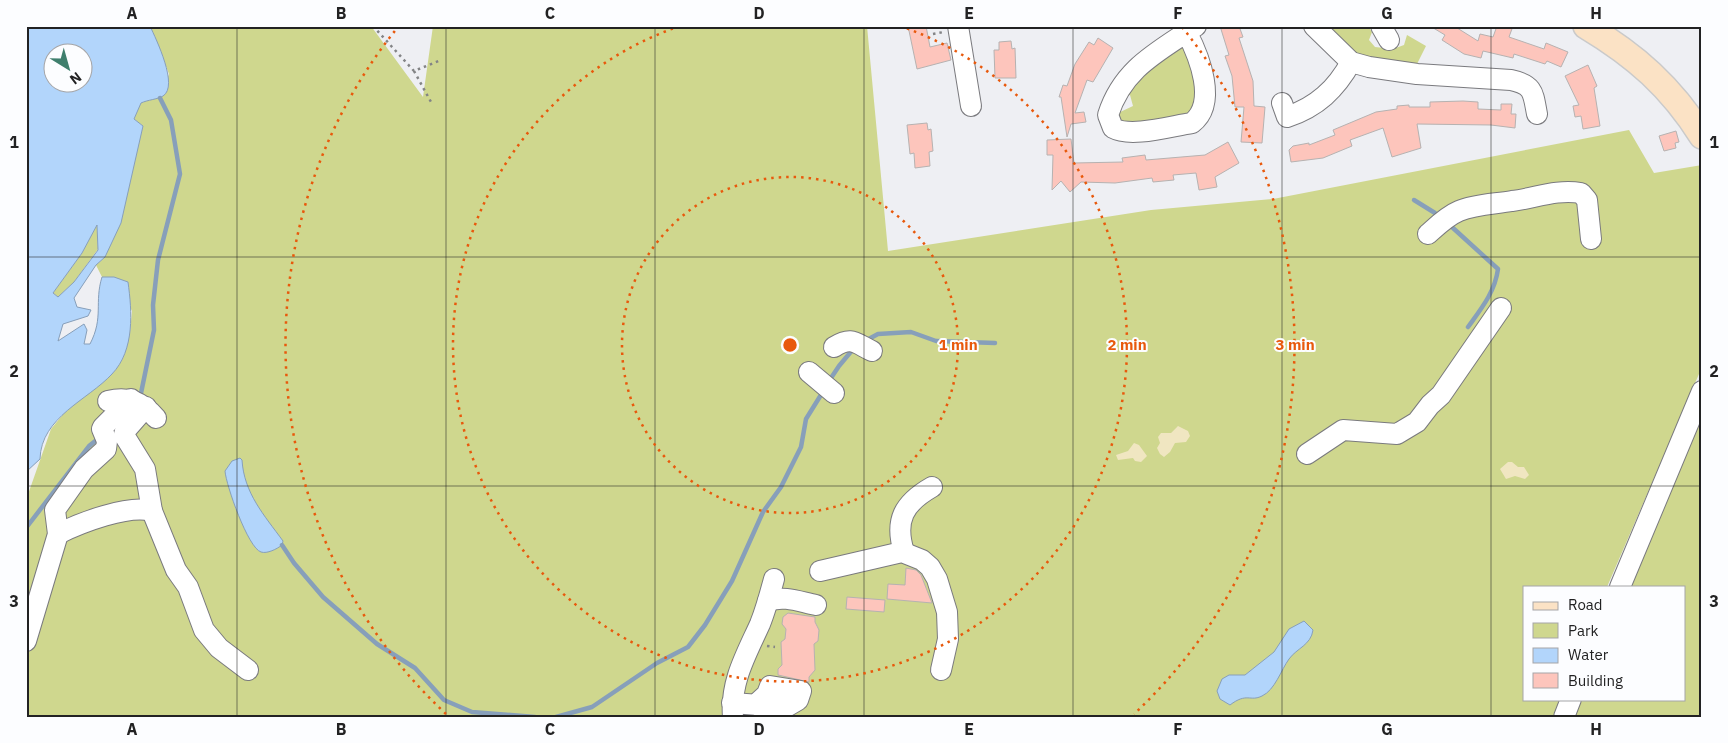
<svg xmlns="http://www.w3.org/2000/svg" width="1728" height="743" viewBox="0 0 1728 743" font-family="'IBM Plex Sans',sans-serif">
<rect width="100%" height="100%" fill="#eeeff3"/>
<g fill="#cfd78e">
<polygon points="150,26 371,26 423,97 433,26 867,26 888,251 1151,210 1273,199 1629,130 1654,173 1702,165 1702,367 1607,587 1524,587 1524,699 1560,699 1553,717 26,717 26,500 51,429 64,413 113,373 123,358 130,332 132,311 114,277 102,277 96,265 105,257 143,126 134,119 140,103 153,97 160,98 169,74"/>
<polygon points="1325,26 1368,26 1372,32 1369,40 1375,47 1393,49 1404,45 1407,35 1426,46 1416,66 1367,59 1345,49"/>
<polygon points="1183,46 1185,47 1198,91 1189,117 1122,124 1116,114 1133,106 1130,95 1126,96 1137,78"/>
<polygon points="97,224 98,249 74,282 58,297 53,293 82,253"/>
<polygon points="1702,414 1702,717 1573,717 1580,699 1684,699 1684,587 1628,587"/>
</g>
<g fill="#f0e6c1">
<polygon points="1178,426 1188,431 1190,436 1186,442 1175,443 1170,452 1164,457 1160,454 1157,448 1160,443 1158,437 1161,433 1171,433"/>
<polygon points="1134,443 1139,445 1147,456 1141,462 1135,461 1133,458 1118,460 1116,455 1128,451"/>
<polygon points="1508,462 1512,462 1518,467 1524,467 1529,475 1525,479 1515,476 1506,479 1500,469"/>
</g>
<g fill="#b2d5fb" stroke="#879fba" fill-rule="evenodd">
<path d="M26,26h124c6,13 29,60 13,70 -4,3 -16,4 -22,7l-7,16 9,7 -22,97 -16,34 -9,8 -22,33 3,9 14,3 -3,6 -25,8 -5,17 26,-17 3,6 -3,14h6c14,-27 4,-41 12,-67h12l14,5c4,29 7,68 -16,92 -24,26 -71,43 -72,85l-14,13zM52,52h30v30h-30zM97,225l1,25 -24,32 -16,15 -5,-4 29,-40z"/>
<path d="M240,458l2,2c2,33 22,55 41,81l-1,4c-5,4 -15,9 -21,7 -13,-4 -35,-67 -36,-81l7,-10z"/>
<path d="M1304,621l9,9c-2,15 -16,18 -24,29 -8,11 -14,31 -27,37 -12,6 -15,-4 -32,9l-10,-6 -3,-8 5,-12 7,-4h16l29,-23 15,-23z"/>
</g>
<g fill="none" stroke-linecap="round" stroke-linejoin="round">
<g stroke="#879fba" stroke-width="4.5">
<polyline points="1414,200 1435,213"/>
<path d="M1453,228l45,41c-3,23 -17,40 -30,58"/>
<polyline points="865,341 878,334 911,332 936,341 995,343"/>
<polyline points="829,381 839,366 854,348"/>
<polyline points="140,398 154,330 153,305 158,260 180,174 171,120 160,98"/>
<polyline points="26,528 89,446 99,438"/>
<polyline points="282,545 294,563 323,597 377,644 415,668 444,700 472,712 535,717"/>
<polyline points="556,717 592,707 657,663 688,647 705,625 732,581 763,512 781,487 801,447 806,419 824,390"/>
</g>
</g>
<g fill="#fdc5bc" stroke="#b6b2b1">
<polygon points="908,26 926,26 930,47 947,43 951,60 917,69"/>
<polygon points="1220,26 1239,26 1243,37 1239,38 1253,81 1254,106 1265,107 1262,143 1241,142 1244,107 1235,107 1232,76 1225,56 1229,55"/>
<polygon points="1430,26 1454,26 1478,41 1480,34 1493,37 1497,26 1513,26 1509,37 1544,49 1546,43 1568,52 1561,67 1547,61 1545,64 1514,54 1513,58 1483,51 1481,58 1464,54 1442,40 1445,35"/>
<polygon points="1098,38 1113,48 1093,82 1087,80 1075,113 1084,112 1086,122 1071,124 1067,137 1061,97 1059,97 1063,85 1067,86 1075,64 1089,42 1094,45"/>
<polygon points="1011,41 1012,49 1015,48 1016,78 995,78 994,50 999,50 999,42"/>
<polygon points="1588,65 1597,86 1594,88 1600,126 1583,129 1581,116 1575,117 1573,106 1579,105 1565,76"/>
<polygon points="1463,101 1478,102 1478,109 1501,110 1501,104 1512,104 1511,114 1516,114 1515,128 1491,125 1417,124 1421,148 1392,157 1383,128 1350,140 1352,146 1323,158 1291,162 1289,150 1293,146 1309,143 1309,145 1335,135 1333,130 1376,112 1397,109 1397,106 1409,105 1409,107 1430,107 1430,102"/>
<polygon points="927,123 928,130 931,129 933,151 929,152 930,166 915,168 914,153 910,154 907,125"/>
<polygon points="1676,131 1679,142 1675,143 1676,148 1664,151 1659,136"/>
<polygon points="1071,139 1074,163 1123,162 1122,158 1145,155 1146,160 1205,155 1228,142 1239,163 1215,177 1217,187 1199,190 1196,173 1173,175 1174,180 1153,182 1152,178 1115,183 1081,182 1070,192 1061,181 1052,190 1053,155 1047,155 1047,140"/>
<polygon points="906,568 916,570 921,575 932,603 887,599 888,584 905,585"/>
<polygon points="847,597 885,600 884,612 846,609"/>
<polygon points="788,613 815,617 815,622 819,630 818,641 814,644 815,670 809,677 809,682 778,675 778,669 782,665 781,642 785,639 786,629 782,624 783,617"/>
</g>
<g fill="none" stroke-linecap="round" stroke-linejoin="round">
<g stroke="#7a7a7e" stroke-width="22">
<g id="minor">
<polyline points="958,26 971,106"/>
<path d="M1314,26l37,36 18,5 48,7 94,6c23,5 22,13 26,34"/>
<polyline points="1381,26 1389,40"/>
<path d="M1187,33c12,23 31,70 5,90 -21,3 -61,15 -79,5l-5,-13c15,-47 50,-63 88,-89"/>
<path d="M1282,103l5,14c30,-10 49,-28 64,-55"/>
<path d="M1428,234c9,-8 19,-18 31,-23 16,-7 36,-7 53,-10 24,-3 44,-12 69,-8l6,7 4,39"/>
<path d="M834,347c18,-11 21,-4 38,4"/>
<polyline points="809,372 834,393"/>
<path d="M108,401c21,-5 34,1 48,17"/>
<polyline points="146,407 125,431 124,435 145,469 152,511 176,570 188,587 204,630 219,648 248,670"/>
<polyline points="1307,454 1343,430 1397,434 1417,422 1430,405 1441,395 1501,308"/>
<path d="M58,534c22,-11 71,-30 94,-23"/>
<path d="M904,552c-10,-32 0,-49 28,-65"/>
<polyline points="820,571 902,552 922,560 930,567 937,579 947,612 948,639 941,670"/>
<polyline points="1620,587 1702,391"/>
<path d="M768,601c17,-6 32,1 48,4"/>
<polyline points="26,641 58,534 55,510 84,469 106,449 107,441 102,429 103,427 131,399"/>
<polyline points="732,703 786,707 798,700 801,691 770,686 767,694 755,705"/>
<path d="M733,717c-3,-35 13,-62 27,-93 6,-15 10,-30 14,-45"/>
<polyline points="1564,717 1571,699"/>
</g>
</g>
<g stroke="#cacaca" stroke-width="28">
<path id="major" d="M1586,26c50,30 85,61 116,110"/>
</g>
<g stroke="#838486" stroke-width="2.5" stroke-dasharray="2.5 4" stroke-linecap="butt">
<polyline points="373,26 414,71 441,60"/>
<polyline points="933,34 944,32"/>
<polyline points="414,71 431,102"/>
<polyline points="767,646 775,647"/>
</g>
<use href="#minor" stroke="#fff" stroke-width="20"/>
<use href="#major" stroke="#fbe2c5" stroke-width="25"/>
</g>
<path fill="none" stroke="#222223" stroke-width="1" stroke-opacity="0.55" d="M237,26v691M446,26v691M655,26v691M864,26v691M1073,26v691M1282,26v691M1491,26v691M26,257h1676M26,486h1676"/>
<g fill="none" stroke="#e8590c" stroke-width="2.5" stroke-dasharray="2.5 5">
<circle cx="790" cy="345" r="168"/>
<path d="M900 26A337 337 0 1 1 680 26"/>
<path d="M446 714A505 505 0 0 1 398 27M1182 27A505 505 0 0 1 1134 714"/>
</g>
<circle cx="790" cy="345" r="8" fill="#e8590c" stroke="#fcfdff" stroke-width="2.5"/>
<g font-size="15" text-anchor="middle" font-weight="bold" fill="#e8590c" stroke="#fcfdff" stroke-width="4" stroke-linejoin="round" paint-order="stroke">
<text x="958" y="350">1 min</text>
<text x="1127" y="350">2 min</text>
<text x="1295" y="350">3 min</text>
</g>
<rect width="1728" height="743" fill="none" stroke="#fcfdff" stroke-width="55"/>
<rect x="1523" y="586" width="162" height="115" fill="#fcfdff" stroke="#a5a5a7"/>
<rect x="1533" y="602" width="25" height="8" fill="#fbe2c5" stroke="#a5a5a7"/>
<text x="1568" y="610" font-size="15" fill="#222223">Road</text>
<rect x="1533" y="623" width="25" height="15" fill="#cfd78e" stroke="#a5a5a7"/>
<text x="1568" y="636" font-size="15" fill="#222223">Park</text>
<rect x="1533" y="648" width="25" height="15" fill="#b2d5fb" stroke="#a5a5a7"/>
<text x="1568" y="660" font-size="15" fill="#222223">Water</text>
<rect x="1533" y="673" width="25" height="15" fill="#fdc5bc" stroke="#a5a5a7"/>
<text x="1568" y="686" font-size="15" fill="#222223">Building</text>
<g transform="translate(68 68) rotate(143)"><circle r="24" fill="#fcfdff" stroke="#a5a5a7"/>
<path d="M0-4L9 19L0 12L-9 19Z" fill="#3f7f6d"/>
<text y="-8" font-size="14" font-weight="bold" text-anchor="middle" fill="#222223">N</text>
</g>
<rect x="28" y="28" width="1672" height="688" fill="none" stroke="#222223" stroke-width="2"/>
<g font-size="16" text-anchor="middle" font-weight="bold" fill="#222223">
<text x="132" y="19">A</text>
<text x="341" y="19">B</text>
<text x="550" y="19">C</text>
<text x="759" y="19">D</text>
<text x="969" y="19">E</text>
<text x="1178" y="19">F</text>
<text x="1387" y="19">G</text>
<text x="1596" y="19">H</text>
<text x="14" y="148">1</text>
<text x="1714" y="148">1</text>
<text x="14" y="377">2</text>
<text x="1714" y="377">2</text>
<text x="14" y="607">3</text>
<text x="1714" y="607">3</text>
<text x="132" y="735">A</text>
<text x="341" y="735">B</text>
<text x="550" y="735">C</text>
<text x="759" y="735">D</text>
<text x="969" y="735">E</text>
<text x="1178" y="735">F</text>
<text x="1387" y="735">G</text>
<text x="1596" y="735">H</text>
</g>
</svg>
